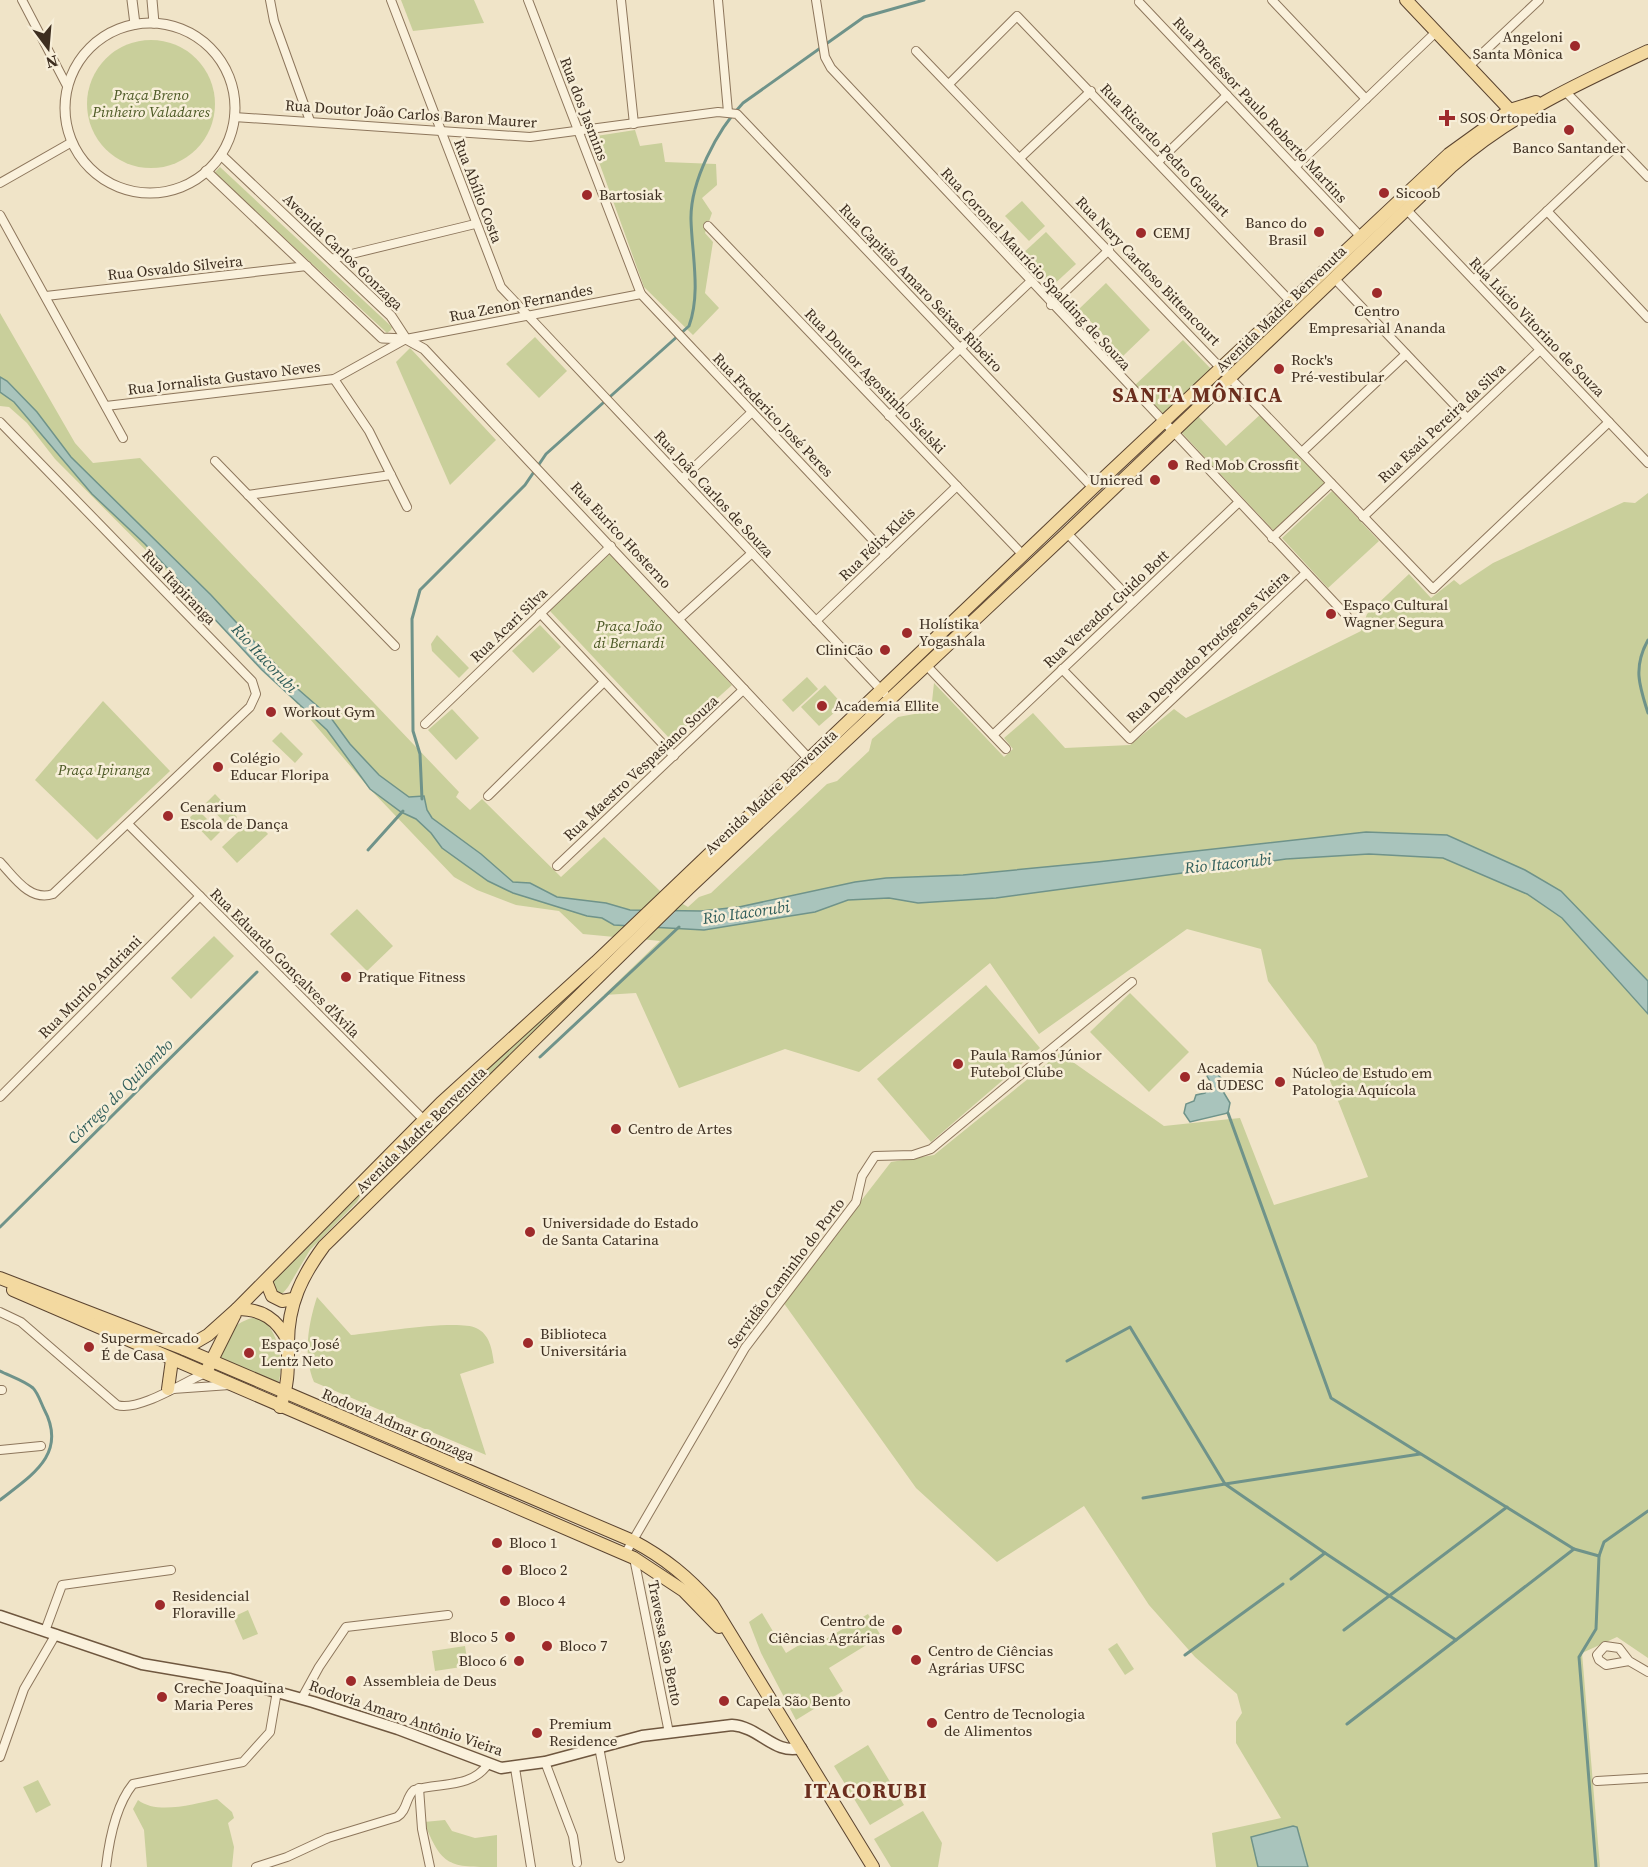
<svg xmlns="http://www.w3.org/2000/svg" width="1648" height="1867" viewBox="0 0 1648 1867" font-family="'Source Serif 4',serif">
<rect width="100%" height="100%" fill="#f0e4c8"/>
<g fill="#c9cf9b">
<polygon points="401,0 474,0 484,23 413,31"/>
<circle cx="151" cy="104" r="64"/>
<polygon points="635,130 640,146 662,143 665,162 716,164 717,185 702,198 712,213 705,233 713,242 705,293 719,308 693,335 644,287 590,137"/>
<polygon points="220,167 392,327 391,330 387,333 214,173"/>
<polygon points="1022,201 1045,226 1029,241 1005,216"/>
<polygon points="1046,232 1076,264 1051,287 1021,255"/>
<polygon points="1106,283 1150,330 1123,356 1079,309"/>
<polygon points="0,313 75,443 93,463 140,458 459,792 456,797 470,810 482,799 561,877 604,837 660,891 688,907 699,897 711,893 827,784 837,781 869,751 872,739 898,717 931,711 934,683 1004,757 1013,749 1004,738 1033,713 1065,748 1130,745 1174,709 1186,718 1361,631 1367,614 1409,574 1431,598 1454,580 1460,585 1493,563 1624,502 1635,503 1648,493 1648,1658 1617,1637 1582,1653 1600,1867 1216,1867 1212,1833 1281,1818 1236,1743 1236,1722 1242,1713 1237,1694 1195,1657 1149,1605 1084,1506 997,1562 916,1488 783,1302 891,1162 934,1155 1060,1053 1164,1126 1240,1118 1274,1205 1368,1177 1316,1045 1268,981 1261,949 1187,929 1039,1034 990,963 859,1072 785,1049 679,1088 636,993 604,995 660,941 630,938 455,1108 453,1101 625,938 583,934 559,911 516,905 477,890 454,877 370,789 286,691 55,459 27,423 9,407 0,406"/>
<polygon points="535,337 567,371 539,398 506,364"/>
<polygon points="1183,340 1212,370 1163,416 1134,386"/>
<polygon points="410,348 496,440 450,485 396,362"/>
<polygon points="1262,413 1326,482 1274,531 1181,432 1198,416 1226,446"/>
<polygon points="1332,491 1379,541 1328,588 1282,538"/>
<polygon points="610,553 732,685 671,740 550,611"/>
<polygon points="540,625 561,647 533,673 512,651"/>
<polygon points="437,635 469,668 459,678 432,651 431,644"/>
<polygon points="807,677 818,689 793,712 782,700"/>
<polygon points="825,685 843,705 819,726 801,707"/>
<polygon points="103,701 170,771 97,840 35,780"/>
<polygon points="452,709 479,738 456,760 428,730"/>
<polygon points="281,732 303,754 295,763 272,741"/>
<polygon points="215,794 237,817 228,826 206,803"/>
<polygon points="198,810 220,832 211,841 189,818"/>
<polygon points="253,818 268,834 237,863 222,847"/>
<polygon points="357,909 393,946 367,971 330,934"/>
<polygon points="214,936 234,956 191,999 171,978"/>
<polygon points="986,985 1040,1048 931,1142 877,1079"/>
<polygon points="1130,993 1189,1052 1149,1092 1090,1032"/>
<polygon points="371,1177 357,1202 310,1250 288,1287 283,1293 276,1294 271,1282"/>
<path d="M317,1297l34,38c25,-2 106,-16 125,-7 14,6 16,22 18,35l-34,11 26,81 -172,-73c-11,-27 -6,-57 3,-85z"/>
<path d="M259,1317c19,11 26,47 19,67l-58,-26c1,-22 17,-39 39,-41z"/>
<polygon points="248,1610 258,1634 243,1640 233,1617"/>
<polygon points="762,1613 786,1653 809,1639 814,1646 868,1614 881,1636 829,1668 843,1691 796,1720 761,1653 749,1622"/>
<polygon points="1117,1643 1134,1669 1125,1675 1108,1649"/>
<polygon points="465,1646 468,1666 435,1671 432,1651"/>
<polygon points="868,1745 904,1805 870,1825 834,1766"/>
<polygon points="38,1780 51,1805 36,1813 23,1787"/>
<path d="M217,1799l15,13 2,6 -6,5 6,24 -2,20h-85l-3,-37 -11,-21 5,-9c19,15 56,4 79,-1z"/>
<polygon points="923,1811 942,1843 938,1867 891,1867 874,1839"/>
<path d="M445,1820l7,11 23,7 22,-3v32c-48,0 -55,0 -73,-45z"/>
</g>
<g fill="#a9c4bc" stroke="#6f938a" stroke-width="1.5">
<polygon points="0,377 7,381 37,412 71,457 211,595 299,690 331,718 350,744 379,775 409,797 424,796 427,810 432,818 481,854 513,882 530,883 557,897 606,903 630,910 701,911 739,907 855,882 886,878 963,875 1097,862 1366,832 1447,835 1525,870 1561,891 1648,981 1648,1014 1562,918 1527,894 1443,858 1369,854 1286,859 996,898 918,903 889,898 848,900 815,912 704,930 614,925 602,918 587,916 513,893 488,881 442,848 431,833 416,819 401,812 370,789 327,730 262,670 145,544 92,494 14,402 0,392"/>
<polygon points="1210,1067 1221,1078 1221,1088 1230,1103 1228,1113 1190,1122 1184,1113 1186,1104 1194,1101 1196,1095 1205,1093 1211,1083 1207,1076"/>
<polygon points="1293,1826 1297,1827 1308,1867 1258,1867 1251,1837"/>
</g>
<g fill="none" stroke-linecap="round" stroke-linejoin="round">
<g stroke="#6f938a" stroke-width="3">
<path d="M1648,640c-15,27 -9,45 0,73"/>
<path d="M422,799l-2,-45 -7,-23 -1,-112 8,-29 105,-105 21,-31 143,-128c12,-33 3,-71 2,-106 -1,-38 26,-90 52,-117l121,-86 60,-17"/>
<polyline points="368,850 403,811"/>
<polyline points="540,1057 679,927"/>
<polyline points="1228,1113 1331,1398 1574,1549"/>
<polyline points="0,1227 257,972"/>
<polyline points="1067,1361 1130,1327 1225,1484 1420,1454"/>
<path d="M0,1371c10,5 25,10 33,17 5,5 8,15 11,21 24,45 -12,66 -44,91"/>
<polyline points="1143,1498 1225,1484 1325,1553"/>
<polyline points="1291,1579 1325,1553 1456,1640"/>
<polyline points="1344,1630 1507,1507"/>
<polyline points="1185,1655 1283,1584"/>
<polyline points="1347,1724 1574,1549 1599,1556"/>
<polyline points="1596,1867 1579,1657 1596,1629 1599,1556 1604,1542 1648,1511"/>
</g>
<g stroke="#8d765c" stroke-width="10">
<g id="minor">
<polyline points="22,0 67,86"/>
<polyline points="270,0 274,21 310,121"/>
<polyline points="391,0 501,287 884,693"/>
<polyline points="528,0 641,294 886,554"/>
<polyline points="621,0 634,124"/>
<polyline points="718,0 728,112"/>
<polyline points="816,0 825,57 831,68 1347,616"/>
<polyline points="1272,0 1366,99"/>
<polyline points="1139,2 1361,237"/>
<polyline points="916,51 1433,589 1609,422"/>
<polyline points="1469,66 1539,0"/>
<polyline points="949,84 1017,16 1292,303"/>
<polyline points="1565,91 1648,177"/>
<polyline points="234,117 530,137 718,112 737,114 1093,488"/>
<polyline points="1020,158 1091,91"/>
<polyline points="1158,162 1227,95"/>
<polyline points="1295,167 1436,32"/>
<polyline points="0,183 72,142"/>
<polyline points="1406,209 1648,463"/>
<polyline points="1547,211 1648,318"/>
<polyline points="0,215 123,438"/>
<polyline points="708,226 1023,555"/>
<polyline points="331,259 475,224"/>
<polyline points="1334,278 1467,418"/>
<polyline points="1474,280 1617,145"/>
<polyline points="46,296 307,266"/>
<polyline points="1051,305 1109,250"/>
<polyline points="334,379 369,431 407,507"/>
<polyline points="106,406 334,379 406,339 641,294"/>
<polyline points="889,416 1030,282"/>
<path d="M0,422l252,259 4,13 -6,13 -197,187c-23,8 -39,-17 -53,-32"/>
<polyline points="1302,452 1406,354"/>
<polyline points="215,461 395,646"/>
<polyline points="682,479 752,412"/>
<polyline points="248,495 391,475"/>
<polyline points="1363,517 1540,350"/>
<polyline points="1067,533 1133,602"/>
<polyline points="1272,538 1331,483"/>
<polyline points="540,613 674,756"/>
<polyline points="679,619 752,553"/>
<polyline points="816,621 957,486"/>
<polyline points="927,666 1006,749"/>
<polyline points="1062,669 1130,739 1306,573"/>
<polyline points="425,724 611,546"/>
<polyline points="993,735 1238,503"/>
<polyline points="488,796 604,682"/>
<polyline points="128,824 424,1120"/>
<polyline points="557,866 744,689"/>
<polyline points="0,1097 200,896"/>
<path d="M0,1312l21,10 96,83c20,7 66,-22 86,-31"/>
<polyline points="173,1389 230,1385"/>
<polyline points="0,1390 2,1390"/>
<polyline points="0,1450 41,1446"/>
<polyline points="625,1554 745,1348 856,1202 862,1176 875,1156 913,1155 931,1149 1132,982"/>
<polyline points="634,1558 669,1733"/>
<polyline points="45,1631 62,1585 171,1570"/>
<polyline points="1629,1661 1606,1665 1599,1660 1597,1655 1605,1646 1619,1648 1629,1661 1648,1672"/>
<polyline points="302,1698 319,1667 346,1627 448,1615"/>
<polyline points="599,1747 620,1858"/>
<polyline points="0,1757 24,1689 56,1634"/>
<polyline points="545,1762 573,1836 577,1863"/>
<polyline points="515,1768 531,1867"/>
<polyline points="1597,1781 1648,1778"/>
<polyline points="419,1788 422,1829 430,1867"/>
<path d="M106,1867c3,-26 10,-62 27,-83l110,-22 27,-30 7,-41"/>
<path d="M256,1867l31,-10 41,-19 69,-21c11,-7 8,-19 17,-27 26,-8 57,-1 74,-26"/>
</g>
</g>
<g stroke="#8d765c" stroke-width="11">
<g id="tertiary">
<polyline points="132,0 135,24"/>
<polyline points="152,0 154,23"/>
<circle cx="150" cy="108" r="85"/>
<polyline points="221,155 391,316 406,339 424,349 809,759"/>
<polyline points="206,171 382,338 406,339"/>
</g>
</g>
<g stroke="#6f573f" stroke-width="13">
<path id="secondary" d="M0,1616l142,48 88,15 83,23 85,27 103,39 44,-6 97,-26 90,-11c28,2 42,30 69,23"/>
</g>
<g stroke="#5b4430" stroke-width="14">
<g id="primary">
<polyline points="1406,0 1510,110"/>
<path d="M0,1278l184,71 449,192c32,17 55,36 79,63l161,263"/>
<polyline points="266,1281 272,1296 282,1301 293,1299"/>
<polyline points="13,1290 634,1558 684,1591 719,1627"/>
<path d="M237,1309c25,0 40,10 51,32"/>
<polyline points="184,1349 208,1335 237,1309 441,1103 596,962 1093,488 1449,154 1510,110 1536,102"/>
<polyline points="208,1368 235,1314"/>
<polyline points="168,1389 172,1360"/>
<path d="M280,1407c9,-23 8,-40 8,-64 0,-39 14,-67 36,-97l365,-358 378,-355 385,-367c58,-51 127,-83 196,-115"/>
</g>
</g>
<use href="#minor" stroke="#faf1dc" stroke-width="8"/>
<use href="#tertiary" stroke="#faf1dc" stroke-width="9"/>
<use href="#secondary" stroke="#faf1dc" stroke-width="10"/>
<use href="#primary" stroke="#f3d9a0" stroke-width="12"/>
</g>
<g fill="#9e2a2b" stroke="#f7eed8" stroke-width="2">
<circle cx="1575" cy="46" r="6"/>
<path d="M1444 109h6v6h6v6h-6v6h-6v-6h-6v-6h6z"/>
<circle cx="1569" cy="130" r="6"/>
<circle cx="1384" cy="193" r="6"/>
<circle cx="587" cy="195" r="6"/>
<circle cx="1319" cy="232" r="6"/>
<circle cx="1141" cy="233" r="6"/>
<circle cx="1377" cy="293" r="6"/>
<circle cx="1279" cy="369" r="6"/>
<circle cx="1173" cy="465" r="6"/>
<circle cx="1155" cy="480" r="6"/>
<circle cx="1331" cy="614" r="6"/>
<circle cx="907" cy="633" r="6"/>
<circle cx="885" cy="650" r="6"/>
<circle cx="822" cy="706" r="6"/>
<circle cx="271" cy="712" r="6"/>
<circle cx="218" cy="767" r="6"/>
<circle cx="168" cy="816" r="6"/>
<circle cx="346" cy="977" r="6"/>
<circle cx="958" cy="1064" r="6"/>
<circle cx="1185" cy="1077" r="6"/>
<circle cx="1280" cy="1082" r="6"/>
<circle cx="616" cy="1129" r="6"/>
<circle cx="530" cy="1232" r="6"/>
<circle cx="528" cy="1343" r="6"/>
<circle cx="89" cy="1347" r="6"/>
<circle cx="249" cy="1353" r="6"/>
<circle cx="497" cy="1543" r="6"/>
<circle cx="507" cy="1570" r="6"/>
<circle cx="505" cy="1601" r="6"/>
<circle cx="160" cy="1605" r="6"/>
<circle cx="897" cy="1630" r="6"/>
<circle cx="510" cy="1637" r="6"/>
<circle cx="547" cy="1646" r="6"/>
<circle cx="916" cy="1660" r="6"/>
<circle cx="519" cy="1661" r="6"/>
<circle cx="351" cy="1681" r="6"/>
<circle cx="162" cy="1697" r="6"/>
<circle cx="724" cy="1701" r="6"/>
<circle cx="932" cy="1723" r="6"/>
<circle cx="537" cy="1733" r="6"/>
</g>
<g text-anchor="middle" stroke-width="5" stroke-linejoin="round" paint-order="stroke">
<g font-size="15" fill="#3d2e20" stroke="#f7eed8" text-anchor="start">
<text x="1563" y="42" text-anchor="end">Angeloni<tspan x="1563" dy="17">Santa Mônica</tspan></text>
<text x="1460" y="123">SOS Ortopedia</text>
<text x="1569" y="153" text-anchor="middle">Banco Santander</text>
<text x="1396" y="198">Sicoob</text>
<text x="599" y="200">Bartosiak</text>
<text x="1307" y="228" text-anchor="end">Banco do<tspan x="1307" dy="17">Brasil</tspan></text>
<text x="1153" y="238">CEMJ</text>
<text x="1377" y="316" text-anchor="middle">Centro<tspan x="1377" dy="17">Empresarial Ananda</tspan></text>
<text x="1291" y="365">Rock's<tspan x="1291" dy="17">Pré-vestibular</tspan></text>
<text x="1185" y="470">Red Mob Crossfit</text>
<text x="1143" y="485" text-anchor="end">Unicred</text>
<text x="1343" y="610">Espaço Cultural<tspan x="1343" dy="17">Wagner Segura</tspan></text>
<text x="919" y="629">Holístika<tspan x="919" dy="17">Yogashala</tspan></text>
<text x="873" y="655" text-anchor="end">CliniCão</text>
<text x="834" y="711">Academia Ellite</text>
<text x="283" y="717">Workout Gym</text>
<text x="230" y="763">Colégio<tspan x="230" dy="17">Educar Floripa</tspan></text>
<text x="180" y="812">Cenarium<tspan x="180" dy="17">Escola de Dança</tspan></text>
<text x="358" y="982">Pratique Fitness</text>
<text x="970" y="1060">Paula Ramos Júnior<tspan x="970" dy="17">Futebol Clube</tspan></text>
<text x="1197" y="1073">Academia<tspan x="1197" dy="17">da UDESC</tspan></text>
<text x="1292" y="1078">Núcleo de Estudo em<tspan x="1292" dy="17">Patologia Aquícola</tspan></text>
<text x="628" y="1134">Centro de Artes</text>
<text x="542" y="1228">Universidade do Estado<tspan x="542" dy="17">de Santa Catarina</tspan></text>
<text x="540" y="1339">Biblioteca<tspan x="540" dy="17">Universitária</tspan></text>
<text x="101" y="1343">Supermercado<tspan x="101" dy="17">É de Casa</tspan></text>
<text x="261" y="1349">Espaço José<tspan x="261" dy="17">Lentz Neto</tspan></text>
<text x="509" y="1548">Bloco 1</text>
<text x="519" y="1575">Bloco 2</text>
<text x="172" y="1601">Residencial<tspan x="172" dy="17">Floraville</tspan></text>
<text x="517" y="1606">Bloco 4</text>
<text x="885" y="1626" text-anchor="end">Centro de<tspan x="885" dy="17">Ciências Agrárias</tspan></text>
<text x="498" y="1642" text-anchor="end">Bloco 5</text>
<text x="559" y="1651">Bloco 7</text>
<text x="928" y="1656">Centro de Ciências<tspan x="928" dy="17">Agrárias UFSC</tspan></text>
<text x="507" y="1666" text-anchor="end">Bloco 6</text>
<text x="363" y="1686">Assembleia de Deus</text>
<text x="174" y="1693">Creche Joaquina<tspan x="174" dy="17">Maria Peres</tspan></text>
<text x="736" y="1706">Capela São Bento</text>
<text x="944" y="1719">Centro de Tecnologia<tspan x="944" dy="17">de Alimentos</tspan></text>
<text x="549" y="1729">Premium<tspan x="549" dy="17">Residence</tspan></text>
</g>
<g font-size="15" font-style="italic" fill="#4d5a26" stroke="#f7eed8">
<text x="151" y="100">Praça Breno<tspan x="151" dy="17">Pinheiro Valadares</tspan></text>
<text x="629" y="631">Praça João<tspan x="629" dy="17">di Bernardi</tspan></text>
<text x="104" y="775">Praça Ipiranga</text>
</g>
<g font-size="15" fill="#3d2e20" stroke="#f7eed8">
<text transform="translate(584 109) rotate(69)" y="5">Rua dos Jasmins</text>
<text transform="translate(1260 110) rotate(47)" y="5">Rua Professor Paulo Roberto Martins</text>
<text transform="translate(411 114) rotate(4)" y="5">Rua Doutor João Carlos Baron Maurer</text>
<text transform="translate(1165 150) rotate(46)" y="5">Rua Ricardo Pedro Goulart</text>
<text transform="translate(478 191) rotate(69)" y="5">Rua Abílio Costa</text>
<text transform="translate(343 252) rotate(44)" y="5">Avenida Carlos Gonzaga</text>
<text transform="translate(175 268) rotate(-6)" y="5">Rua Osvaldo Silveira</text>
<text transform="translate(1036 269) rotate(47)" y="5">Rua Coronel Maurício Spalding de Souza</text>
<text transform="translate(1148 271) rotate(46)" y="5">Rua Nery Cardoso Bittencourt</text>
<text transform="translate(921 288) rotate(46)" y="5">Rua Capitão Amaro Seixas Ribeiro</text>
<text transform="translate(521 303) rotate(-11)" y="5">Rua Zenon Fernandes</text>
<text transform="translate(1281 309) rotate(-44)" y="5">Avenida Madre Benvenuta</text>
<text transform="translate(1537 327) rotate(46)" y="5">Rua Lúcio Vitorino de Souza</text>
<text transform="translate(224 378) rotate(-7)" y="5">Rua Jornalista Gustavo Neves</text>
<text transform="translate(875 381) rotate(46)" y="5">Rua Doutor Agostinho Sielski</text>
<text transform="translate(773 415) rotate(46)" y="5">Rua Frederico José Peres</text>
<text transform="translate(1442 423) rotate(-43)" y="5">Rua Esaú Pereira da Silva</text>
<text transform="translate(714 494) rotate(47)" y="5">Rua João Carlos de Souza</text>
<text transform="translate(621 535) rotate(47)" y="5">Rua Eurico Hosterno</text>
<text transform="translate(877 544) rotate(-44)" y="5">Rua Félix Kleis</text>
<text transform="translate(179 587) rotate(46)" y="5">Rua Itapiranga</text>
<text transform="translate(1106 609) rotate(-43)" y="5">Rua Vereador Guido Bott</text>
<text transform="translate(509 625) rotate(-44)" y="5">Rua Acari Silva</text>
<text transform="translate(1208 647) rotate(-43)" y="5">Rua Deputado Protógenes Vieira</text>
<text transform="translate(641 768) rotate(-43)" y="5">Rua Maestro Vespasiano Souza</text>
<text transform="translate(771 792) rotate(-43)" y="5">Avenida Madre Benvenuta</text>
<text transform="translate(285 963) rotate(45)" y="5">Rua Eduardo Gonçalves d'Ávila</text>
<text transform="translate(90 987) rotate(-45)" y="5">Rua Murilo Andriani</text>
<text transform="translate(421 1130) rotate(-44)" y="5">Avenida Madre Benvenuta</text>
<text transform="translate(786 1273) rotate(-53)" y="5">Servidão Caminho do Porto</text>
<text transform="translate(398 1425) rotate(23)" y="5">Rodovia Admar Gonzaga</text>
<text transform="translate(665 1643) rotate(79)" y="5">Travessa São Bento</text>
<text transform="translate(406 1718) rotate(19)" y="5">Rodovia Amaro Antônio Vieira</text>
</g>
<g font-size="16" font-style="italic" fill="#2f5d5a" stroke="#f7eed8">
<text transform="translate(265 658) rotate(47)" y="6">Rio Itacorubi</text>
<text transform="translate(1228 863) rotate(-6)" y="6">Rio Itacorubi</text>
<text transform="translate(746 912) rotate(-8)" y="6">Rio Itacorubi</text>
<text transform="translate(120 1091) rotate(-45)" y="6">Córrego do Quilombo</text>
</g>
<g font-size="21" font-weight="bold" letter-spacing="1.5" fill="#6b2e1e" stroke="#f7eed8">
<text x="1198" y="402">SANTA MÔNICA</text>
<text x="866" y="1798">ITACORUBI</text>
</g>
</g>
<g transform="translate(48 48) rotate(164)" stroke="#f7eed8" stroke-width="4.5" paint-order="stroke">
<path d="M0-4.5L10 22L0 15L-10 22Z" fill="#3d2e20"/>
<text y="-9" font-size="16" font-weight="bold" text-anchor="middle" fill="#3d2e20">N</text>
</g>
</svg>
